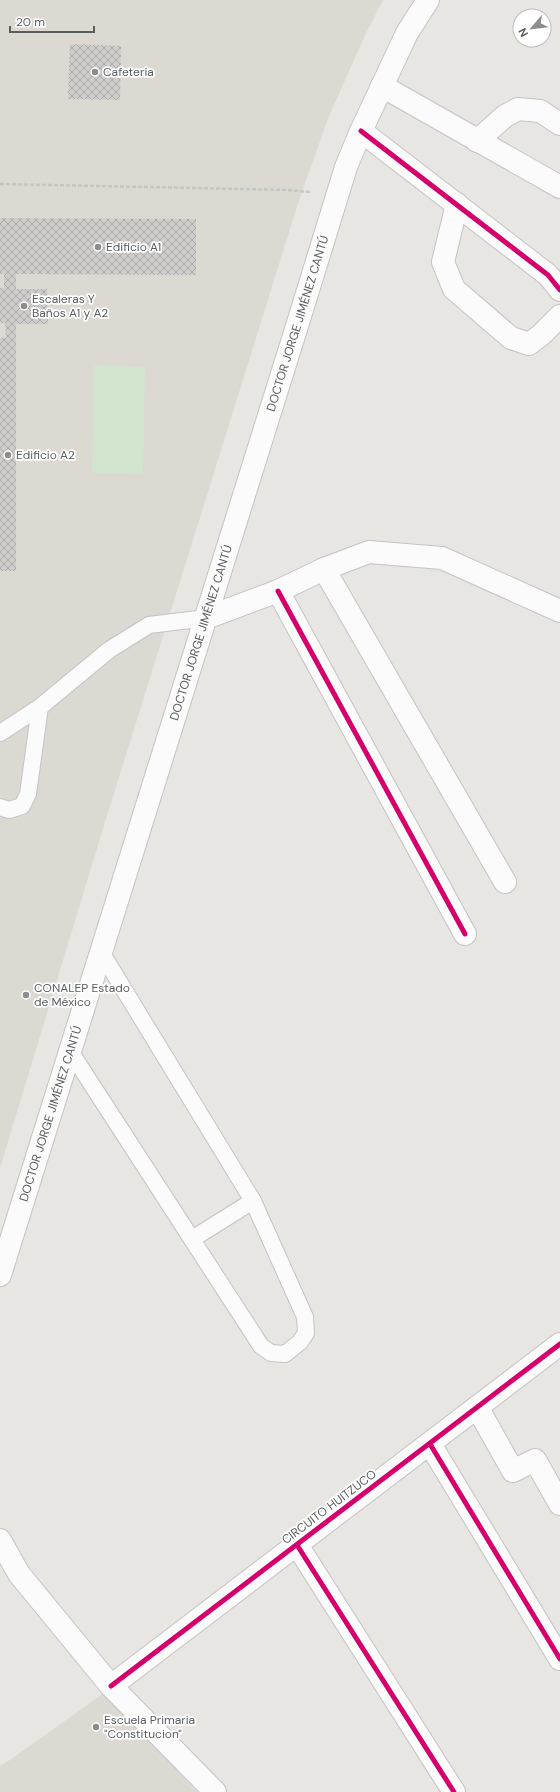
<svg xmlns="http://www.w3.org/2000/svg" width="560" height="1792" viewBox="0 0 560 1792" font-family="'DM Sans',sans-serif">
<defs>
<pattern id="building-cross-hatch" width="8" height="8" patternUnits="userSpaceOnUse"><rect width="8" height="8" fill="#cfcdcc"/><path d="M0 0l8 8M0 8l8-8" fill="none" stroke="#abaaa9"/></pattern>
</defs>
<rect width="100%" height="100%" fill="#e8e6e3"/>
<g fill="#dcd8d2">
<polygon points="0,0 383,0 366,33 329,116 300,197 105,822 0,1168"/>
<polygon points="104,1693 197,1792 0,1792 0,1766 10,1760"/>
</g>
<polygon fill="#d3e4ce" points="94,365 145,367 143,474 92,473"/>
<g fill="url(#building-cross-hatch)">
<polygon points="70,44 121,46 120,100 68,99"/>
<polygon points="0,218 196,219 196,275 16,274 16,289 47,289 48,324 16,324 16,571 0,571 0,338 6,338 5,323 0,323 0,288 4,288 4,274 0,274"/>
</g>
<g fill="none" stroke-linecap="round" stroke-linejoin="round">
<g stroke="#c4c3c4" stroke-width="18">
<g id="service">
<polyline points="0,733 40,707 109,650 149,625 206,618"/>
<polyline points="0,807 9,810 22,806 28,794 40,707"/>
<polyline points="70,1051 261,1346 271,1353 285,1354 300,1342 306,1333 305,1317 253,1201 101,952"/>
<polyline points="192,1239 253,1201"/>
</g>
</g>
<g stroke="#c4c3c4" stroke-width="24">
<g id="minor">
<polyline points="382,86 560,187"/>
<polyline points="361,131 548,275 560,290"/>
<polyline points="477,141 505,116 518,109 540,111 560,124"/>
<polyline points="457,204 443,262 454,289 511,338 529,344 541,335 560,316"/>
<polyline points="324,569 505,882"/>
<polyline points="278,591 465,934"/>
<polyline points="206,618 278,591 324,569 369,552 442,558 560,611"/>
<polyline points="477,1407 513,1471 535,1460 560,1504"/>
<polyline points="430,1444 560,1659"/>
<polyline points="297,1545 454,1792"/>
<polyline points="111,1686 560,1344"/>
</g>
</g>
<g stroke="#c3c3c3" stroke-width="24">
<g id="secondary">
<path id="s1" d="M0,1275l297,-949 49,-159 15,-36 46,-98 21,-33"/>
<polyline points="0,1540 19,1574 111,1686 215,1792"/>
</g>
</g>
<polyline stroke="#c2c7c4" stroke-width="2.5" stroke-dasharray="4 2" stroke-linecap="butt" points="0,184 288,190 311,192"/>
<use href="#service" stroke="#fcfbfb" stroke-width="16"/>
<use href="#minor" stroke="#fcfbfb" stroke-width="22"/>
<use href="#secondary" stroke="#fcfbfb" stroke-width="22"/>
<g stroke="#fff" stroke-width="8">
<g id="cycleway">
<polyline points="361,131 548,275 560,290"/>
<polyline points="278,591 465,934"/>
<polyline points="430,1444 560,1659"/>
<polyline points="297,1545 454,1792"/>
<polyline points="111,1686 560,1344"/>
</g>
</g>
<use href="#cycleway" stroke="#d6006c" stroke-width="5"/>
</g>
<g fill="#8b8d8e" stroke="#fff" stroke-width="1.5">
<circle cx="95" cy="72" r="4"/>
<circle cx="98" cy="247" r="4"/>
<circle cx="24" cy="306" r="4"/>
<circle cx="8" cy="455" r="4"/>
<circle cx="26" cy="995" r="4"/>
<circle cx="96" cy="1727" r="4"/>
</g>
<g text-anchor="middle" stroke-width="3.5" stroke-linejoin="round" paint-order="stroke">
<g font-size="12" fill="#595d61" stroke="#fff" text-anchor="start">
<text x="103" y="76">Cafeteria</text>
<text x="106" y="251">Edificio A1</text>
<text x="32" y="303">Escaleras Y<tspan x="32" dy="14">Baños A1 y A2</tspan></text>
<text x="16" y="459">Edificio A2</text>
<text x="34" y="992">CONALEP Estado<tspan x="34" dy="14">de México</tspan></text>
<text x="104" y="1724">Escuela Primaria<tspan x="104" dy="14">"Constitucion"</tspan></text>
</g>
<g font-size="12" fill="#595d61" stroke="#fff">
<text dy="4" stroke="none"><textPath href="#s1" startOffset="997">DOCTOR JORGE JIMÉNEZ CANTÚ</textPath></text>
<text dy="4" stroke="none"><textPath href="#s1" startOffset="673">DOCTOR JORGE JIMÉNEZ CANTÚ</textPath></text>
<text dy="4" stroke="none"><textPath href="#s1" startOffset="169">DOCTOR JORGE JIMÉNEZ CANTÚ</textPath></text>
<text transform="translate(329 1507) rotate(-37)" y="4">CIRCUITO HUITZUCO</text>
</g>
</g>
<g transform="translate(532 28) rotate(242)"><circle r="19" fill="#ffffff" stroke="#bdbec0"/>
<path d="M0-3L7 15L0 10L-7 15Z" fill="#8b8d8e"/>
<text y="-6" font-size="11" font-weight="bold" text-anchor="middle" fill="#595d61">N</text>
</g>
<path d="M10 26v6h84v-6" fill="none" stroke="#595d61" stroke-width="2"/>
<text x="16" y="26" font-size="12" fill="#595d61" stroke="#ffffff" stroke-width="3" paint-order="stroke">20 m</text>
</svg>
